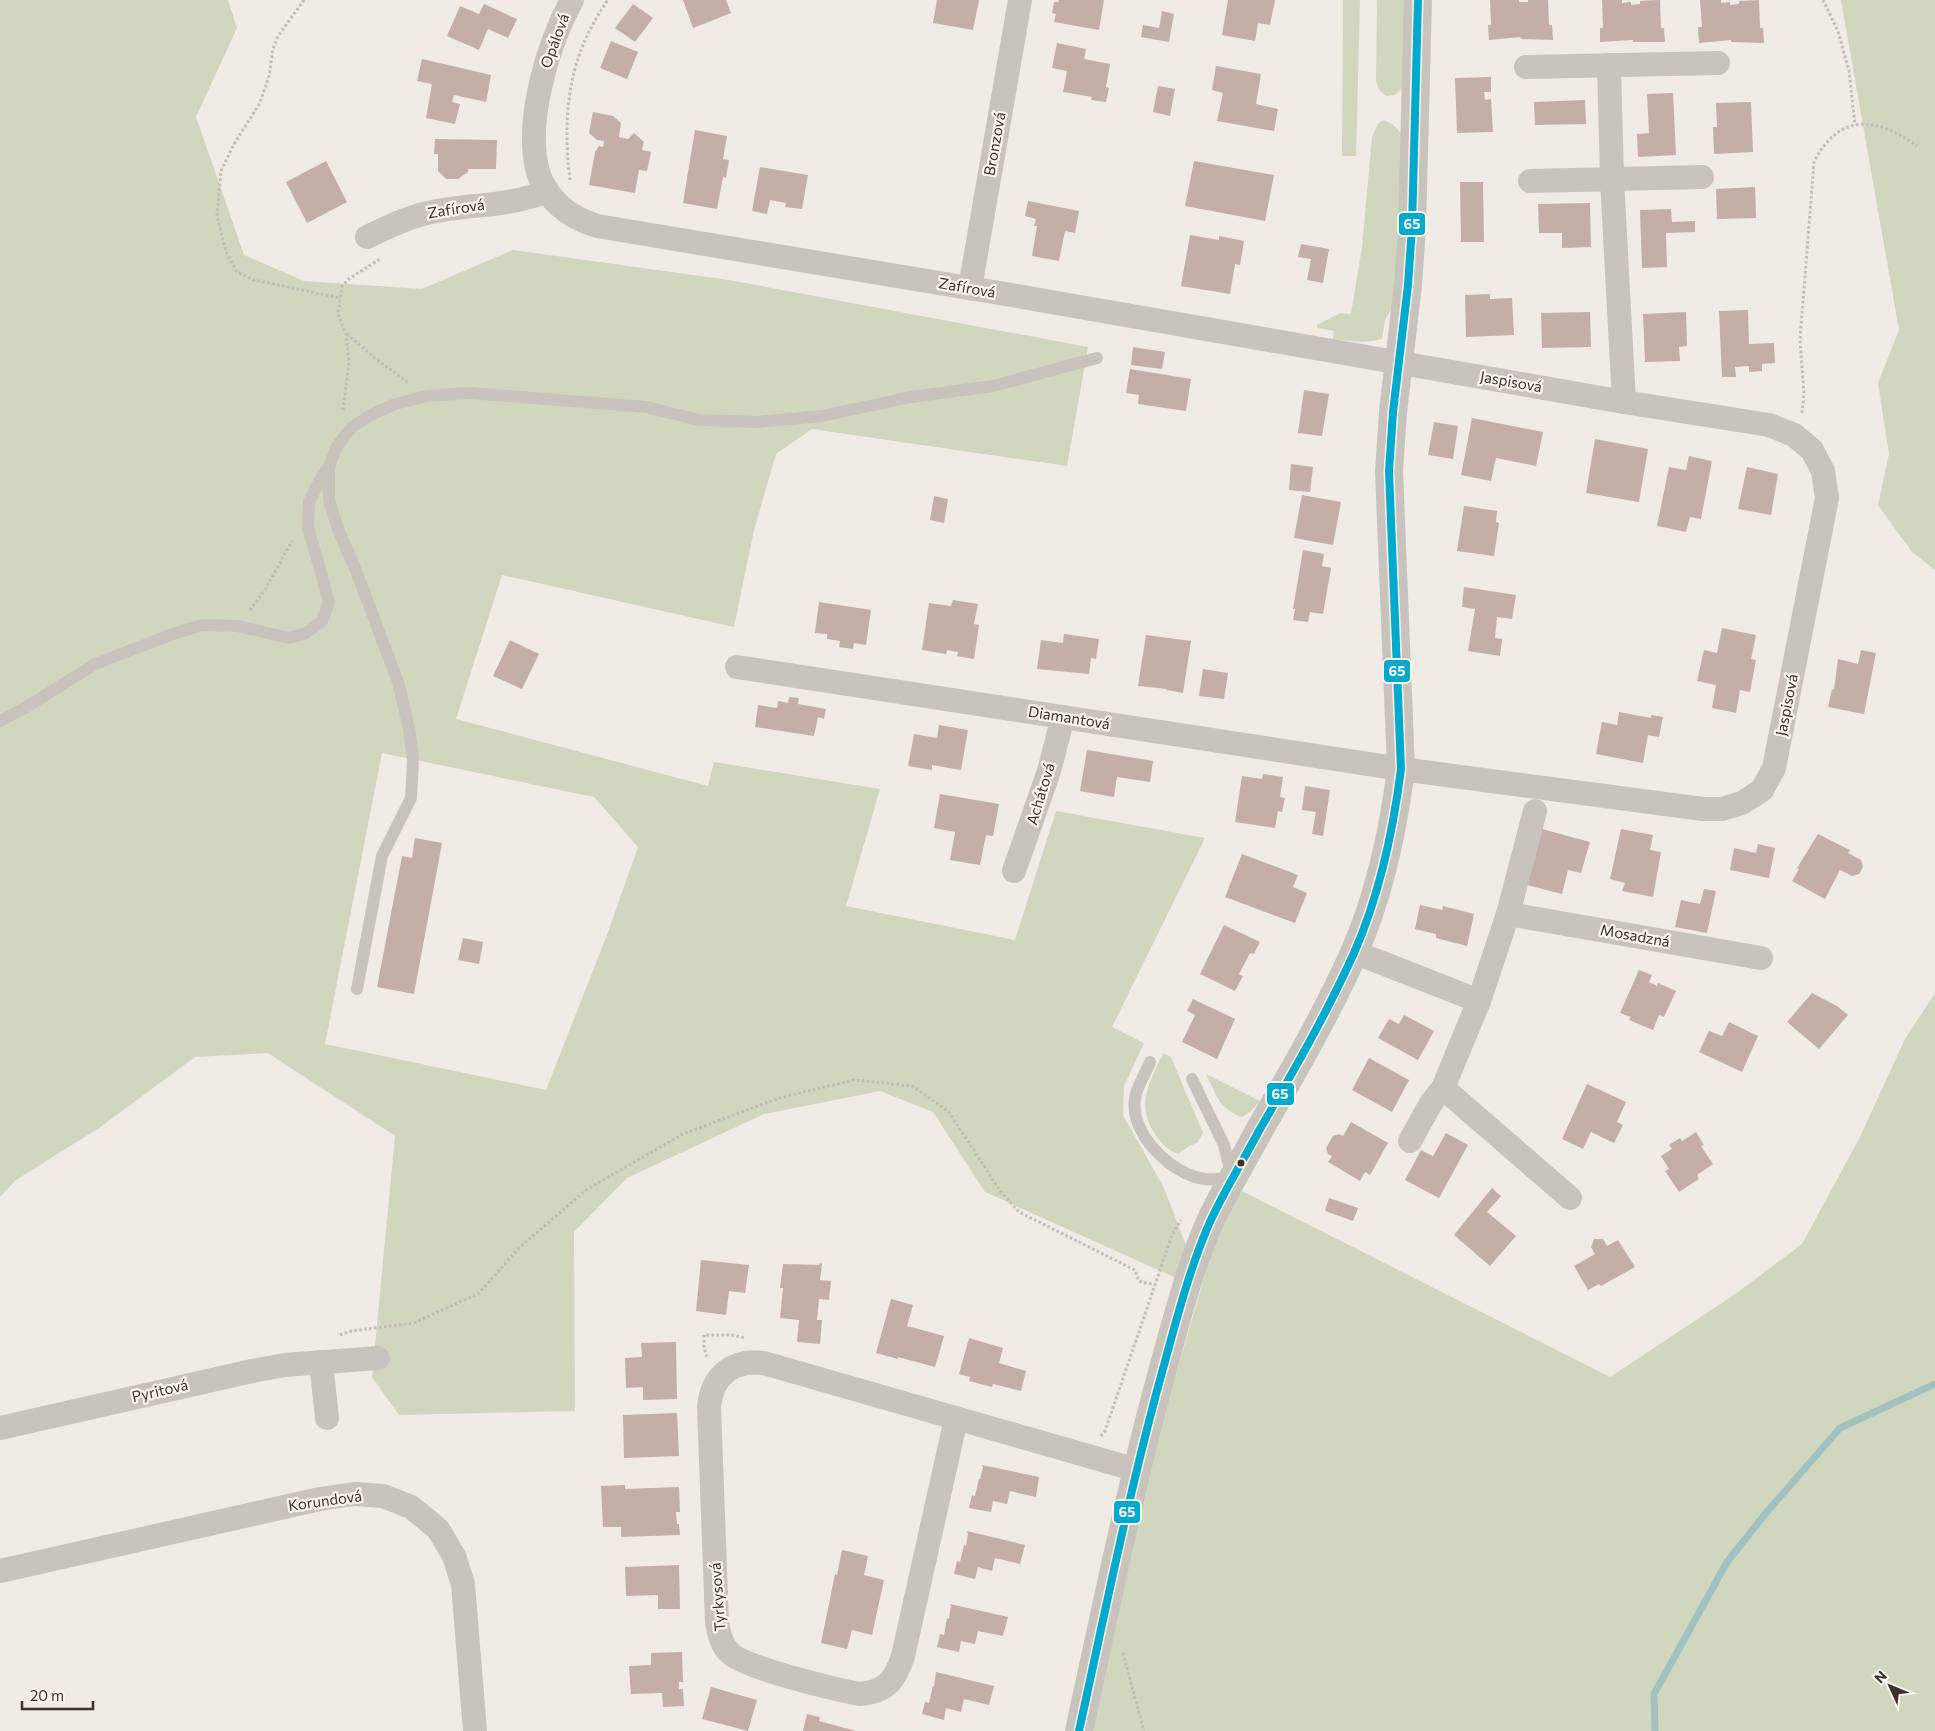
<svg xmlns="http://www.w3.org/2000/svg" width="1935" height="1731" viewBox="0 0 1935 1731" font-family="Commissioner,sans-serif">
<rect width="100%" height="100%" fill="#f0ebe5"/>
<g fill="#d1d6bf" fill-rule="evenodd">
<path d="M0,0h228l9,28 -41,89 48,138 60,26 118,8 91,-39 216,30 359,67 -21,119 -255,-37 -36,25 -22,76 -20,97 -232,-52 -46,144 252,67 6,-24 166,27 -34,117 169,34 41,-129 149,27 -93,189 32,16 -20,43 -1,29 41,73 23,60 -11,30 -191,-86 -52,-80 -53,-21 -116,23 -137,64 -53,54 1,179 -176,4 -27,-38 23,-241 -127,-83 -73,4 -96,71 -83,52 -16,17zM382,753l212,44 44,50 -31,88 -61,155 -221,-46z"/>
<polygon points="1343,0 1360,0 1356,156 1342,156"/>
<polygon points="1377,0 1409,0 1407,77 1400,91 1394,95 1386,96 1379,90 1376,81"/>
<polygon points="1841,0 1935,0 1935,570 1912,552 1878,505 1889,454 1878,383 1899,330"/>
<path d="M1383,120c11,4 16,9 21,19l-5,96 -7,73 -7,12 -3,19c-17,5 -32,2 -49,0l1,-8 -17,-3v-3l23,-12 11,1 11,-67 10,-110 6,-13z"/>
<polygon points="1935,993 1935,1731 1090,1731 1136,1527 1166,1408 1212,1251 1240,1190 1610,1377 1734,1295 1802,1244 1859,1139 1905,1039"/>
<path d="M1163,1053l8,4 32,76 -6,10 -8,3 -11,8c-12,-6 -15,-8 -23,-20 -20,-30 -5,-52 8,-81z"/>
<path d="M1206,1074l54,27 -10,11 -8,5c-23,-8 -26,-23 -36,-43z"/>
</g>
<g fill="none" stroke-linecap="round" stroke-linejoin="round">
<polyline stroke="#a1c2c1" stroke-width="7" points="1655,1731 1654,1694 1727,1562 1766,1513 1840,1428 1935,1384"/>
</g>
<g fill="#c3afa7">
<polygon points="683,0 726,0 731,13 693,28"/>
<polygon points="937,0 979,0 973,30 933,23"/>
<polygon points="1059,0 1104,0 1099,30 1054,22 1056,14 1052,13 1054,2 1058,2"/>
<polygon points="1228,0 1275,0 1270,25 1258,23 1255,41 1222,35"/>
<polygon points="1490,0 1519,0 1519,2 1528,2 1528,0 1548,0 1549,25 1552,25 1553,40 1521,39 1520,37 1489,40 1488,25 1491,25"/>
<polygon points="1602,0 1622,0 1622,3 1631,2 1631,5 1640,4 1640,1 1660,0 1661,28 1664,28 1665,42 1633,42 1633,40 1600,42 1600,28 1603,28"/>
<polygon points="1700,0 1721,0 1721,3 1730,2 1730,5 1739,4 1739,1 1759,0 1760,28 1763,28 1764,43 1731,42 1731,40 1699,43 1698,27 1702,27"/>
<polygon points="484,4 517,19 508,38 488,29 479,50 447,36 460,6 479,14"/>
<polygon points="633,4 653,18 635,42 615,28"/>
<polygon points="1162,11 1174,14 1169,42 1141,37 1143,25 1159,28"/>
<polygon points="611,41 638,52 627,79 600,68"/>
<polygon points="1057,43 1086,49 1084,59 1110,64 1106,87 1109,88 1106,102 1091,100 1092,97 1063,92 1067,71 1052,68"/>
<polygon points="422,59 491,75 486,102 454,95 452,102 460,104 455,124 426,118 432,84 417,81"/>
<polygon points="1216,66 1261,74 1256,104 1278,109 1274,131 1217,121 1223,93 1212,90"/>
<polygon points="1491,77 1491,92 1484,92 1485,100 1491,99 1493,132 1457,133 1455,78"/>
<polygon points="1158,86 1175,89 1170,116 1153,112"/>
<polygon points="1673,93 1676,155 1638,157 1637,134 1649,133 1647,94"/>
<polygon points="1585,100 1586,124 1535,125 1534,102"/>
<polygon points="1751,102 1753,152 1714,154 1713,127 1717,127 1716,103"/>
<polygon points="593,112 613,116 621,123 619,137 628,139 634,133 644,142 642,150 651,152 647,171 639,170 635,193 589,185 595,152 599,146 603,147 604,141 597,140 589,133"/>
<polygon points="695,130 727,136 723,159 729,160 726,178 723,177 717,209 683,203"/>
<polygon points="435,139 497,140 496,169 468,169 468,172 458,179 446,179 438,171 438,154 434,154"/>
<polygon points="326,161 347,202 307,223 286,182"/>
<polygon points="1194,161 1274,175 1265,221 1185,206"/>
<polygon points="760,167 808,175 802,209 785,207 786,203 770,200 767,214 752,211"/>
<polygon points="1460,182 1483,182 1484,242 1461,242"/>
<polygon points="1755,187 1756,218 1717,219 1716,189"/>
<polygon points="1028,201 1079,211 1075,233 1065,231 1059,261 1032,256 1037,226 1034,226 1036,219 1025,216"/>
<polygon points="1590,203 1591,247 1562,248 1562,233 1539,233 1538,204"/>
<polygon points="1671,209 1672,222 1695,221 1695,232 1666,233 1667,267 1642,268 1640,210"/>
<polygon points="1190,235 1219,240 1219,236 1244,241 1240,265 1235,264 1230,294 1181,286"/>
<polygon points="1301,244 1329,249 1323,283 1307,280 1311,259 1298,257"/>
<polygon points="1490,294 1490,299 1512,298 1514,335 1466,337 1465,295"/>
<polygon points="1748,310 1749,344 1774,343 1775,363 1762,364 1762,371 1749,372 1749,366 1735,367 1736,377 1722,377 1719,311"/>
<polygon points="1590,312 1591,347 1542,348 1541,313"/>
<polygon points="1686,312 1687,346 1679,347 1680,361 1645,362 1643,314"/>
<polygon points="1133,347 1165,352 1162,369 1131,365"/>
<polygon points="1130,369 1191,379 1186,411 1138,404 1139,395 1126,393"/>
<polygon points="1304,390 1329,394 1322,436 1298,433"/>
<polygon points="1472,418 1543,432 1536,466 1496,458 1491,481 1461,475"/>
<polygon points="1434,422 1458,426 1453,459 1428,455"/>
<polygon points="1595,439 1648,449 1639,502 1586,493"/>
<polygon points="1689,456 1712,461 1701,519 1690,517 1686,532 1657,526 1669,467 1686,470"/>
<polygon points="1291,464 1313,467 1310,492 1289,490"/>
<polygon points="1747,467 1778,474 1771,515 1738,509"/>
<polygon points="1302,495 1341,502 1333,545 1294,538"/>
<polygon points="934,496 948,499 944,523 930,520"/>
<polygon points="1464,506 1497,511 1496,522 1499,523 1494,556 1457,551"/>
<polygon points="1303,550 1324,554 1322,566 1331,568 1323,614 1310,612 1308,622 1293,620 1295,609 1293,609"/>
<polygon points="1464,587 1516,595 1512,619 1497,617 1495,638 1502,639 1500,656 1468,651 1475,609 1462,607"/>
<polygon points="953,600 978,604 974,624 979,625 974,659 957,656 958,652 947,650 946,654 922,650 929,603 951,606"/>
<polygon points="819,602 871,610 866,645 854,643 853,649 839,647 840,641 827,639 827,634 815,633"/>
<polygon points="1722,628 1756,635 1751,659 1756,660 1750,692 1740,690 1736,713 1712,708 1716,685 1697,681 1704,650 1717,653"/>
<polygon points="1064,634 1099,639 1096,659 1091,658 1089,674 1037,669 1041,640 1063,643"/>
<polygon points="1146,635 1191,641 1183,693 1166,690 1167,689 1138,686"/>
<polygon points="510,640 539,654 522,689 493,676"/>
<polygon points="1861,650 1876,653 1864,714 1828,707 1832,689 1834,690 1838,659 1858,664"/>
<polygon points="1203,669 1228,673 1224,699 1199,696"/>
<polygon points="789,697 799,698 798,704 826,709 824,719 818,717 814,736 755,727 758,705 777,708 778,701 788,703"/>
<polygon points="1619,712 1651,718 1651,715 1663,717 1659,737 1648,735 1643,763 1596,754 1602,722 1617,725"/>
<polygon points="939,725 968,730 961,770 932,765 932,770 908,766 914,734 937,738"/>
<polygon points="1087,750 1153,761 1150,782 1117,777 1114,797 1080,791"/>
<polygon points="1263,774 1283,777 1280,797 1285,798 1282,812 1278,811 1275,828 1235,822 1242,776 1262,779"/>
<polygon points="1305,786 1330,790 1323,836 1312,834 1316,812 1302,810"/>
<polygon points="940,794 999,804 993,836 986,835 980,865 950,860 955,832 934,828"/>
<polygon points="1542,829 1590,842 1581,873 1568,870 1562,894 1527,885"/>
<polygon points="1621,829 1653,835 1650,850 1661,852 1653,897 1622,891 1625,883 1610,879"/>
<polygon points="1818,834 1850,850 1848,853 1861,860 1863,867 1859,874 1852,876 1840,870 1825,899 1792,881 1799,869 1797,868"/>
<polygon points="415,838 442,843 414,994 377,987 402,856 412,858"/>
<polygon points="1758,844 1775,848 1769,878 1730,870 1734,848 1756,853"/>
<polygon points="1242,854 1298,875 1293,887 1307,893 1295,923 1225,897"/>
<polygon points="1704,889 1716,891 1707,933 1675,927 1681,900 1700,904"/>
<polygon points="1420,905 1442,910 1443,906 1474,914 1467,946 1436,938 1436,934 1415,929"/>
<polygon points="1224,925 1260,942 1254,954 1250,953 1239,974 1243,976 1235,991 1200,974"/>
<polygon points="463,938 483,942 479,964 458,960"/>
<polygon points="1639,970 1652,975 1649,982 1657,986 1658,983 1676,991 1664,1017 1659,1015 1653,1030 1629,1020 1631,1017 1620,1013"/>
<polygon points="1812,993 1837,1006 1848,1015 1819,1049 1787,1022"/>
<polygon points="1193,999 1235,1019 1217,1059 1182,1042 1195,1015 1187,1011"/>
<polygon points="1404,1015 1434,1031 1418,1060 1378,1038 1389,1019 1399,1024"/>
<polygon points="1729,1022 1758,1036 1742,1072 1699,1052 1709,1031 1722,1036"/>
<polygon points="1369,1058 1409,1080 1392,1112 1352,1090"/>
<polygon points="1587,1084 1626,1102 1617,1122 1623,1125 1614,1143 1591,1132 1583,1149 1562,1139"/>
<polygon points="1351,1122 1388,1143 1370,1175 1365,1172 1360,1181 1328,1162 1332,1156 1328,1154 1326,1148 1333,1136 1339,1134 1343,1136"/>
<polygon points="1696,1132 1704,1145 1701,1146 1713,1164 1697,1175 1699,1179 1679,1192 1665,1171 1669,1169 1661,1156 1672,1149 1669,1145 1680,1138 1682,1141"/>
<polygon points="1446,1133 1468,1145 1439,1198 1405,1180 1421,1150 1433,1156"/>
<polygon points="1492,1188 1501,1196 1487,1212 1516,1236 1490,1266 1454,1235"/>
<polygon points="1329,1198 1358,1208 1353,1221 1325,1211"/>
<polygon points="1594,1239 1603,1239 1607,1246 1618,1240 1635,1267 1601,1286 1599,1284 1588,1290 1574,1266 1595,1254 1591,1247"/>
<polygon points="701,1260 749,1265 745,1293 729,1291 726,1315 696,1311"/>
<polygon points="820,1263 822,1264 820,1280 831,1281 829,1300 819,1299 817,1320 822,1320 820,1344 797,1342 799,1320 780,1318 783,1288 780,1288 783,1264 819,1265"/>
<polygon points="891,1299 913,1305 907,1326 944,1336 935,1367 898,1357 898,1359 876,1353"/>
<polygon points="969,1338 1003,1348 999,1363 1026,1371 1021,1391 993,1384 992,1387 969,1381 970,1377 959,1374"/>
<polygon points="676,1342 677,1399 643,1400 643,1387 626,1388 625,1358 642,1357 641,1343"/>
<polygon points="677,1413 679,1456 624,1458 623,1415"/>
<polygon points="982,1465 1039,1477 1036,1497 1010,1491 1007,1504 993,1501 991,1512 969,1508 972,1495 975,1496 979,1479 980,1479 983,1467"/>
<polygon points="625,1485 625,1489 679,1487 680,1512 676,1512 677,1524 679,1524 680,1535 621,1537 621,1527 603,1527 601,1486"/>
<polygon points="967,1531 1025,1545 1020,1564 995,1558 992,1571 978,1567 975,1579 954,1574 957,1561 960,1562 964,1545 966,1546 968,1534"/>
<polygon points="842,1550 868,1556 864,1575 884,1580 872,1635 852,1630 847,1649 821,1643 835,1574 837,1575"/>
<polygon points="679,1565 680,1609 658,1609 658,1595 626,1596 625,1567"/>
<polygon points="950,1604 1008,1617 1003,1636 978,1631 975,1644 961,1641 959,1652 937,1647 940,1634 944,1635 947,1618 949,1619 951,1606"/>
<polygon points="682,1652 683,1682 679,1682 679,1689 683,1689 684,1706 663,1707 662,1693 631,1694 629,1666 651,1665 651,1653"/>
<polygon points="936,1672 994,1686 989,1705 964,1699 961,1712 946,1708 944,1720 922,1714 925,1702 929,1703 933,1686 934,1686"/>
<polygon points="711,1687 757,1700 748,1731 702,1719"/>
<polygon points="807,1714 820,1717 819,1721 856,1731 803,1731"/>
</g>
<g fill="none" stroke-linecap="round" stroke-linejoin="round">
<g stroke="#c2bbb6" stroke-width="3" stroke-dasharray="2.5 2.5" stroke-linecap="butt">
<polyline points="304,0 278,36 273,49 269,76 260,103 234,144 221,171 217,216 226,252 237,272 254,280 340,298"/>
<polyline points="1823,0 1838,31 1849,71 1855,125"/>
<path d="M570,180c-8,-66 -2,-124 38,-180"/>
<polyline points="347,334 376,359 409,383"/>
<polyline points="343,410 349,361 346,334 338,314 342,286 350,278 380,259"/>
<path d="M1802,413l2,-19 -4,-54 14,-178c25,-49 62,-46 103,-16"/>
<polyline points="250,610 265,590 292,541"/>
<polyline points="340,1335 351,1331 414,1323 479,1293 518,1249 586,1190 683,1134 779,1098 854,1080 912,1086 948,1111 1001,1192 1019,1212 1135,1270 1139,1281 1155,1285"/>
<polyline points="707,1357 704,1349 704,1335 732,1335 745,1338"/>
<polyline points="1101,1436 1105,1431 1172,1235 1181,1220"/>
<polyline points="1123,1653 1144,1731"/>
</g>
<g stroke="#c9c3be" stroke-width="12">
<polyline points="329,467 329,500 338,529 357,573 398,682 409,728 413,760 411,798 382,856 357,989"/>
<polyline points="0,721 25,708 95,664 173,634 202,625 237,626 289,638 306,633 322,621 329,602 308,527 309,502 321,478 329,467 337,446 352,427 371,415 395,404 427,396 469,393 646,407 699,420 757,422 822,416 911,397 993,386 1097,358"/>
<path d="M1150,1062c-4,11 -13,24 -15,36 -6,36 37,77 70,81 8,1 19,-1 27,-1l-8,-33 -32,-66"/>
</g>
<g stroke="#c9c3be" stroke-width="24">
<path d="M572,0c-24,44 -49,125 -33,175 10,27 32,43 58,51l420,70 607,106 145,23 25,10 18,15 11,21 4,27 -53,270 -12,22 -20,13 -20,6h-19l-302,-40 -664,-102"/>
<polyline points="1609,65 1612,179 1624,402"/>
<polyline points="1526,67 1718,63"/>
<polyline points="1530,181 1702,177"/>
<path d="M367,237c23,-11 45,-22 70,-26 37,-7 75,-5 110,-20"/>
<polyline points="970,288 1020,0"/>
<polyline points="1535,811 1508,914 1479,1001 1443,1088 1570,1198"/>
<polyline points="1014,871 1049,771 1063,717"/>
<polyline points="1508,914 1761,958"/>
<polyline points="1354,952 1479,1001"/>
<polyline points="1410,1141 1431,1103 1443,1088"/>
<polyline points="321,1362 327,1418"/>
<path d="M956,1419l-53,237c-8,25 -17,36 -44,38 -25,-5 -114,-26 -129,-41 -9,-8 -11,-20 -13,-31l-8,-215c3,-32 24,-48 55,-44l373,107"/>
<polyline points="0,1428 252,1371 285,1365 378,1358"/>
<polyline points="0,1571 320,1499 354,1494 383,1496 411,1507 438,1529 454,1556 463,1584 475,1731"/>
</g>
<path stroke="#c9c3be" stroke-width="28" d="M1079,1731c26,-119 50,-238 82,-355 14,-51 27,-103 48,-152 15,-33 34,-63 51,-95 33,-57 67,-116 94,-176 26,-59 39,-121 47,-184l-12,-298 4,-59 15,-127 4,-57 6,-228"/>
<g stroke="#fbf5ee" stroke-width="11">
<path id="bus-1" d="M1079,1731c26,-119 50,-238 82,-355 14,-51 27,-103 48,-152 15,-33 34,-63 51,-95 33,-57 67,-116 94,-176 26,-59 39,-121 47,-184l-12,-298 4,-59 15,-127 4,-57 6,-228"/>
</g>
<use href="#bus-1" stroke="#00a9ce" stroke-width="8"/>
</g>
<circle fill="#3b302b" stroke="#fbf5ee" stroke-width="2" cx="1241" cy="1163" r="4.5"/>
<g text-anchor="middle" stroke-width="4.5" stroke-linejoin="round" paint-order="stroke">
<g font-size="15" fill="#3b302b" stroke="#fbf5ee">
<text transform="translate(555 41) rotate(-70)" y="5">Opálová</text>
<text transform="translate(995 144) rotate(-80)" y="5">Bronzová</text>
<text transform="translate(456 209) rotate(-9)" y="5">Zafírová</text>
<text transform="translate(967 288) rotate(10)" y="5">Zafírová</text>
<text transform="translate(1511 382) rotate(10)" y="5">Jaspisová</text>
<text transform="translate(1787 705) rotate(-79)" y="5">Jaspisová</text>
<text transform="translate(1069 718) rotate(9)" y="5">Diamantová</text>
<text transform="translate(1041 794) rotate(-73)" y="5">Achátová</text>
<text transform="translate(1635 936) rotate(10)" y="5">Mosadzná</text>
<text transform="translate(160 1391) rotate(-13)" y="5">Pyritová</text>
<text transform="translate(325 1501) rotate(-8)" y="5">Korundová</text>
<text transform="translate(718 1597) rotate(-94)" y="5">Tyrkysová</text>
</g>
</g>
<g stroke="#fbf5ee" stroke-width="2">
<rect x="1398" y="212" width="28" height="24" rx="5" fill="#00a9ce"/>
<rect x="1383" y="659" width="28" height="24" rx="5" fill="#00a9ce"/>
<rect x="1266" y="1082" width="29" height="24" rx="5" fill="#00a9ce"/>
<rect x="1113" y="1500" width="28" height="24" rx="5" fill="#00a9ce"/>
</g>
<g font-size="14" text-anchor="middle" font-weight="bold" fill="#fff">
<text x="1412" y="229">65</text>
<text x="1397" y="676">65</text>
<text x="1280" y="1099">65</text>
<text x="1127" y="1517">65</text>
</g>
<g transform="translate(1890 1686) rotate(314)" stroke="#fbf5ee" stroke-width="4" paint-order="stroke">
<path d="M0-4L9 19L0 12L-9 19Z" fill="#3b302b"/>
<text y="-8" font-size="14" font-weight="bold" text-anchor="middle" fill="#3b302b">N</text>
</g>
<path d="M22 1701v8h71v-8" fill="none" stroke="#3b302b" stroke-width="2.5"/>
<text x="30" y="1701" font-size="15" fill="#3b302b" stroke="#fbf5ee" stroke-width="4" paint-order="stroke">20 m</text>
</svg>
